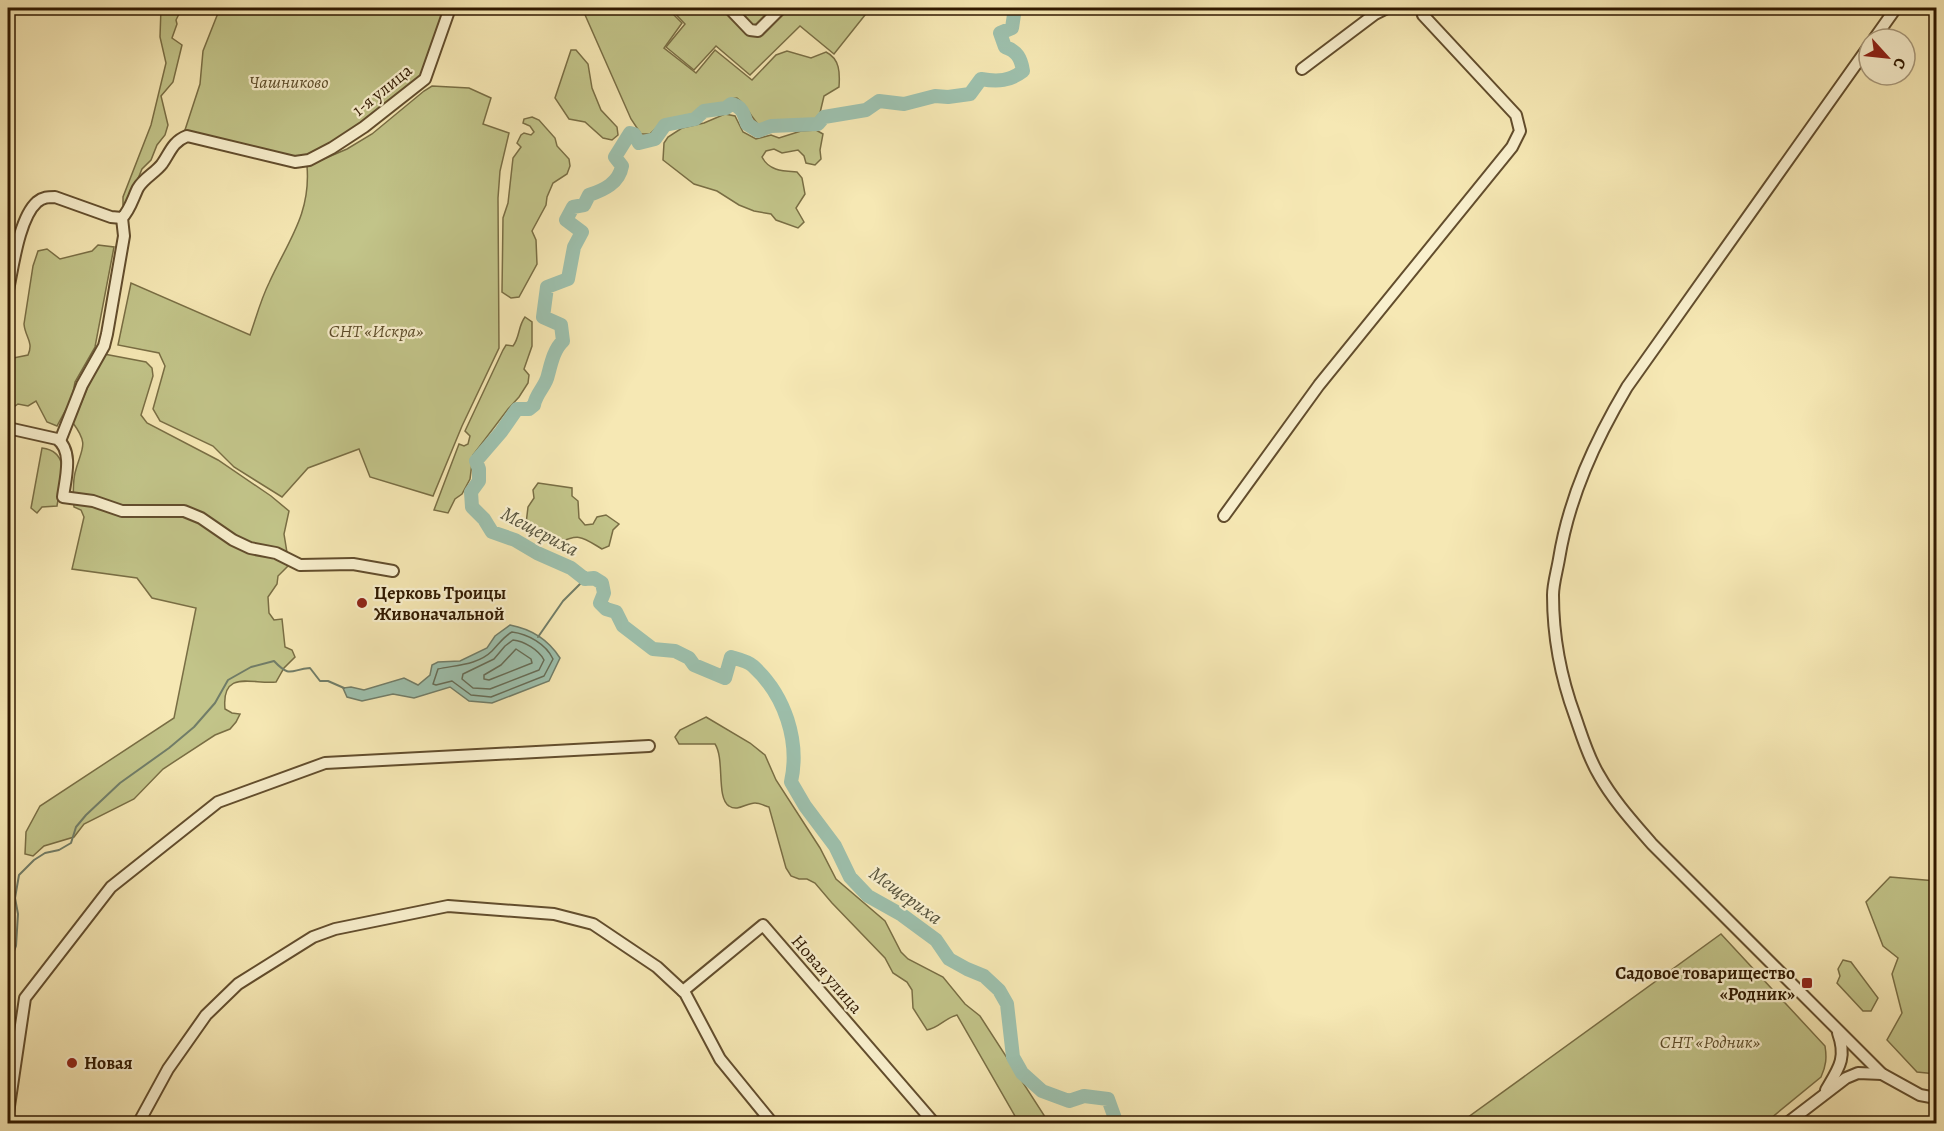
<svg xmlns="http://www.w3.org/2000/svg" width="1944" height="1131" viewBox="0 0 1944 1131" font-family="Alegreya,serif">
<rect width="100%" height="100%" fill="#f6e8b4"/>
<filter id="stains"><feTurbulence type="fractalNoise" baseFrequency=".00333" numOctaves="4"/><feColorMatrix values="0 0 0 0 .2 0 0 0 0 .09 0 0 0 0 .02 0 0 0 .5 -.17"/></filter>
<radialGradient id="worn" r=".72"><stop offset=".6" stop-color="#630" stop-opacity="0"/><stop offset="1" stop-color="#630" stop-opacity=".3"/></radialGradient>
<g fill="#c2c489" stroke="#796e44" stroke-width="1.5">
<polygon points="161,8 182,8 176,20 177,24 172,38 182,45 173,82 161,96 168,125 165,135 157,145 151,160 142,169 127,205 123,205 123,197 151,125 166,63 160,37"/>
<path d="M220,8h225l-23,65 -5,8c-33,24 -85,73 -125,77l-108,-25 16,-49 3,-33z"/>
<path d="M582,8h85l15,15 -18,25 32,25 19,-23 37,30 24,-25 11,-4 24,7 15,-6c14,7 14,21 13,35l-15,9 -4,17 -5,6 -47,3 -8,4c-10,-9 -13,-21 -23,-28l-8,1 -6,6 -17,1 -14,9 -28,5 -14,14h-9l-10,-15z"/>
<polygon points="670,8 867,8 869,10 834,54 800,26 750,75 716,46 694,70 666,47 685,24"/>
<polygon points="571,50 576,50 588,64 592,88 601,110 617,127 618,135 612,140 603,138 585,122 569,119 555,98"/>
<path d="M432,86l37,2 22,10 -8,26 26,9 -9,38 -2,27 1,150 -37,78 -29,70 -63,-19 -11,-28 -51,19 -26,29 -48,-30 -21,-21 -53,-25 -7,-12 12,-43 -6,-13 -41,-8 13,-62 119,52c6,-17 11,-36 19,-52 19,-42 42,-69 38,-117l40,-17 25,-15 52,-43z"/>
<path d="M725,114l10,2 8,16 13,7 15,-4 8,3 22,-7 15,-1 7,4 -3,16 1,9 -6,6 -9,-2 -2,-7 -6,-6 -16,3 -8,-4 -8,2 -4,6c7,14 21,14 35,15l5,6 3,16 -9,14 8,14 -6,6 -22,-8 -5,-6 -17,-3 -15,-6 -22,-14 -23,-7 -31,-24 1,-17 4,-6 14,-9 22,-5z"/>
<polygon points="532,117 539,120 555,138 557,146 569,159 570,166 567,174 553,183 547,197 546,205 532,231 536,240 537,264 519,297 511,298 502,292 503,218 508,203 513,158 521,147 517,143 521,135 524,133 531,135 534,132 530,126 523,123 524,119"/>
<path d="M98,245l16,2 -19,100 -20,35 -3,16 -15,28 -10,-4 -11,-21 -8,5 -10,-2 -10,7v-52l20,-4c6,-13 -3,-18 -4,-31l9,-58 5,-15 9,-2 13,10 32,-8z"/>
<path d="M525,317l7,5v24l-8,23 5,6 -1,8 -9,14 -11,12 -35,46 -3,24 -8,15 -7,5 -7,14 -14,-3 25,-66 5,2 4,-2 2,-8 -5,-5 38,-81 3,-5 7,1c7,-9 5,-20 12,-29z"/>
<path d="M104,354l42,8 6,6 1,8 -12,39 6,8 71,37 53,36 18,15 -5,23 5,31 -11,11 -1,8 -9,13 1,16 5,7 8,-1 3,28 7,3 3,7 -11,11 -8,14c-22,3 -55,-14 -51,27l7,4 8,1 -4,8 -6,7 -15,6 -52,34 -29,30 -50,25 -10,13 -30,9 -11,10 -8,-2 1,-22 14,-26 134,-88 22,-110 -44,-10 -15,-20 -65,-9 12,-52 -3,-7 -7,-3c-1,-9 -1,-26 1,-34 6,-25 15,-27 -2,-50l16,-39z"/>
<path d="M42,448c31,4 18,37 15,58l-15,1 -5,6 -6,-5z"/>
<path d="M538,483l34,5v8l6,5 1,17 6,7 8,-1 4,-7 9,-2 13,9 -6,6 -4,16 -7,3c-20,-12 -22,-16 -44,-6l-22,-7 -10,-12 2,-17 6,-9 -1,-8z"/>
<path d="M706,717l44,26 15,12 11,25 44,68 16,31 49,42 16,31 7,7 35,18 22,27 15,12 69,107h-30l-62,-108c-12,3 -18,13 -30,15l-14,-22 -1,-18 -5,-8 -14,-9 -8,-15 -53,-55 -17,-20 -8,-4h-8l-8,-3 -5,-8 -17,-61c-4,-1 -9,-4 -14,-4 -9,0 -17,9 -26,3 -13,-8 -4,-47 -14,-62h-36l-4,-7 5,-7z"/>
<polygon points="1890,877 1936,881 1936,1074 1917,1072 1887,1040 1902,1013 1892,974 1898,958 1883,946 1866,902"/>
<path d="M1721,934l104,112c2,12 1,20 -4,31l-56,46h-305z"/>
<polygon points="1843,960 1851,962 1878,998 1871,1011 1863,1011 1837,983 1840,976 1838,969"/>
</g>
<path fill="#9dc0ad" stroke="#717d68" stroke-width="1.5" d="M510,625c21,4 38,14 50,33l-11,23 -57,22 -23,-2 -19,-14 -36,11 -21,-4 -31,7 -15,-4 -4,-9 8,-1 13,3 40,-12 14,7 12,-10 2,-10 6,-3 22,-1 27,-13 8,-12z"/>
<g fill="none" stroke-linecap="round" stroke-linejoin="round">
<g stroke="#666c56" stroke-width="1.5">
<path d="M512,632c16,2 34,12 41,27l-9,17 -53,21 -20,-2 -19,-14 -16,4 -3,-1 5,-15c18,-4 40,-4 54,-18 7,-7 11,-14 20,-19z"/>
<path d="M513,640c11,1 26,10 31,20l-5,10 -49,19 -17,-1 -11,-9 1,-5 31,-15 11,-13z"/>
<polygon points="516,649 531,659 532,663 489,680 484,679 484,675 501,665"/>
</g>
<g stroke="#717d68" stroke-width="2">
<polyline points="538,637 563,601 585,579"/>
<path d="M8,996v-30l8,-20 2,-32 -3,-16 4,-23 15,-15 11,-7 14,-3 12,-7 5,-16 10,-12 34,-32 49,-35 25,-21 21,-24 13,-23 23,-13 23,-6c17,18 17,8 36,7l10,13h8l16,7"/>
</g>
<path stroke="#9dc0ad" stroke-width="14" d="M1015,8l-3,20 -12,5 5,14c12,4 16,11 18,24 -13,10 -25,11 -42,8l-11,15 -22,3 -13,-1 -31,8 -25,-3 -13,9 -42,7 -6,7 -47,2 -13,5 -11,-7c-3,-10 -5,-18 -16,-20l-5,4 -22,3 -9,8 -30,6 -10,14 -16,4 -5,-9 -4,-1 -15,24 7,9c-3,17 -18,24 -33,29l-5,10 -11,2 -7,13 16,12 -8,15 -6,32 -21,8 -4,30 18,8 2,16c-9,8 -12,23 -15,34 -2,11 -12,18 -14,30l-5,4h-12l-16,23 -25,29 3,8v12l-8,11 1,15 12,12 8,13 23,8 22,13 34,15 14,11 9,-1 8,5 2,10 -4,10 6,6 10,3 7,14 30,23 22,2 14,7 5,7 31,13 6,-21c7,2 17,4 22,9 32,29 47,75 38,116l14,24 30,40 15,31 18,19 34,19 34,25 13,19 18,10 17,7 15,14 8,14 6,53 9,16 20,18 27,10 15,-5 24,3 9,25"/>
<g stroke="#624d2d" stroke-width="14">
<g id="minor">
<polyline points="729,8 750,30 758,31 781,8"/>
<polyline points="1874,39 1896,8"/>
<path d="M1869,46l-242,341c-32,54 -58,110 -68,172 -2,12 -6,25 -6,36 0,41 8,83 22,121 7,20 13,41 24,59 14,25 34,47 53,69l230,230 38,21 16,3"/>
<polyline points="1302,69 1375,14 1387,8"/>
<path d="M8,290c5,-23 11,-72 29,-88 6,-5 11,-5 18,-5l56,20 11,1c8,-8 11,-20 16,-30 6,-10 17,-15 24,-24 8,-11 10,-22 25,-28l108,26 14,-2 23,-12 32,-21 61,-48 25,-71"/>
<path d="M8,428l49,11c17,12 8,41 6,58l30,4 29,10h62l17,7 32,22 17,8 26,5 24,12 53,-1 40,7"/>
<polyline points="60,441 82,385 104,346 107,334 124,236 122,218"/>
<polyline points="1224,516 1319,385 1512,147 1520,131 1516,115 1423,15 1421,8"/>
<polyline points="683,991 763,925 935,1124"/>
<path d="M1826,1090c13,-22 21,-32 12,-57"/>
<polyline points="8,1113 25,998 111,887 218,802 325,763 649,746"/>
<polyline points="138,1124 168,1069 206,1015 238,984 313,937 335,929 448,906 554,914 593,924 657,967 685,993 720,1059 773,1124"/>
<polyline points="1786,1124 1846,1078 1858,1073 1882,1074"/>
</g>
</g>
<use href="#minor" stroke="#f9f0ce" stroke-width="10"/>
</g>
<g fill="#8f2418" stroke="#f9f0ce" stroke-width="2">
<circle cx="362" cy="603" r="6"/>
<rect x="1801" y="977" width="12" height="12" rx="3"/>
<circle cx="72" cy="1063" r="6"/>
</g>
<g text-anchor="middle" stroke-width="4.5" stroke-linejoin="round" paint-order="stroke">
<g font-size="18" font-style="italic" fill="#5c4c29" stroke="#f9f0ce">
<text x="289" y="88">Чашниково</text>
<text x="376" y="337">СНТ «Искра»</text>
<text x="1710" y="1048">СНТ «Родник»</text>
</g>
<g font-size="18" fill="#301900" stroke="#f9f0ce">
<text transform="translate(382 90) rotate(-39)" y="6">1-я улица</text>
<text transform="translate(827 974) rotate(49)" y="6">Новая улица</text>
</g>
<g font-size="18" font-weight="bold" fill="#301900" stroke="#f9f0ce" text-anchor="start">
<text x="374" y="599">Церковь Троицы<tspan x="374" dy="21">Живоначальной</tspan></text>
<text x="1795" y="979" text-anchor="end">Садовое товарищество<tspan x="1795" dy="21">«Родник»</tspan></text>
<text x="84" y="1069">Новая</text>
</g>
<g font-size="20" font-style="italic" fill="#56533d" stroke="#f9f0ce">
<text transform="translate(540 531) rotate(28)" y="7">Мещериха</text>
<text transform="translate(906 895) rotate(36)" y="7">Мещериха</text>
</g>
</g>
<rect width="1944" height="1131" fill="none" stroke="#f6e8b4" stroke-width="30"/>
<rect x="9" y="9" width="1926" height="1113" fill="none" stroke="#301900" stroke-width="3"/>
<rect x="15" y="15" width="1914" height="1101" fill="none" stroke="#301900" stroke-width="1.5"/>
<g transform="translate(1887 57) rotate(117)"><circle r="28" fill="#f9f0ce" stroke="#a99a7c" stroke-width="1.5"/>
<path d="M0-4.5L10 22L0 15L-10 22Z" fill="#8f2418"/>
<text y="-9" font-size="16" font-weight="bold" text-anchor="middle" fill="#301900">С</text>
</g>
<rect width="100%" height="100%" filter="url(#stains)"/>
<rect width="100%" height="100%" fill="url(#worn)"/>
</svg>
